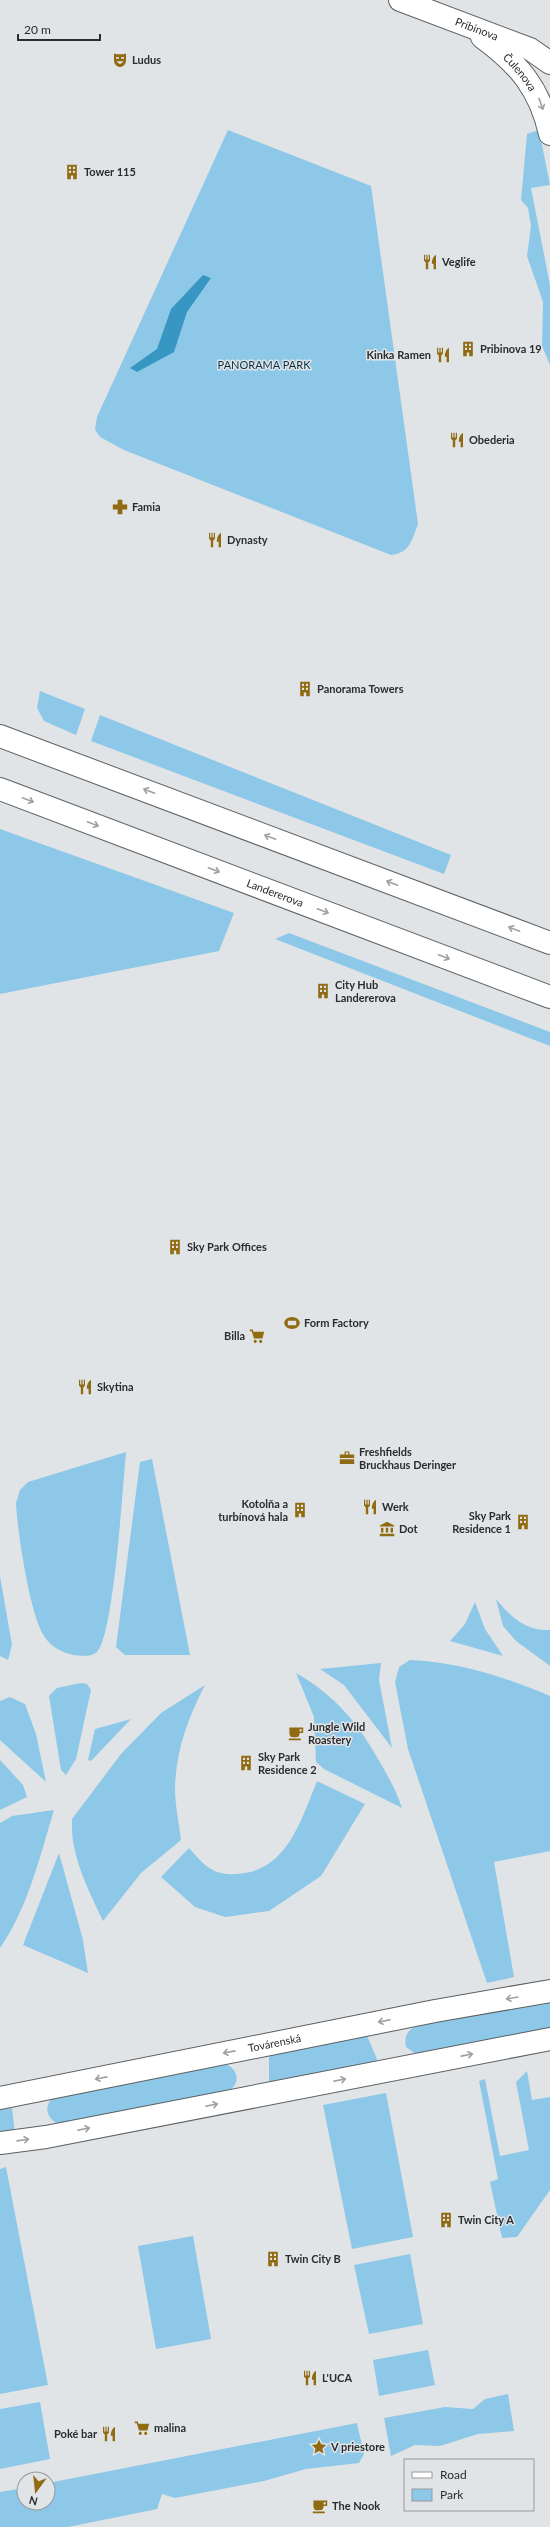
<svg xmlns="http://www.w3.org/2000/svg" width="550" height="2527" viewBox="0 0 550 2527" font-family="Lato,sans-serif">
<rect width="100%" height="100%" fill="#e1e4e6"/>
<g fill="#8dc8e8">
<path d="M228,130l143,56 47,338c-6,16 -8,29 -27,31l-267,-105 -24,-13 -5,-7 2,-13z"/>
<polygon points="539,130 550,185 531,188 550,285 550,365 542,346 543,302 527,256 531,226 528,208 521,200 527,134"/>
<polygon points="40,691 85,709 76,735 44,721 37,708"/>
<polygon points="100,715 451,855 444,874 91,741"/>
<polygon points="0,829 234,913 219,951 0,994"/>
<polygon points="289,933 550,1032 550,1046 275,939"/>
<path d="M126,1452c-3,32 -12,182 -29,200 -5,5 -17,4 -24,3 -12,-3 -22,-8 -29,-19 -14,-21 -27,-106 -28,-133l4,-13 8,-8z"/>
<polygon points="152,1459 190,1655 125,1655 116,1647 140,1462"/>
<polygon points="0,1576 12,1645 8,1660 0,1656"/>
<path d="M496,1599c15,18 29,32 54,31v36l-34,-25 -13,-15z"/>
<polygon points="475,1602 485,1629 503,1656 450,1641 465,1624"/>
<path d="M410,1660c49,2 95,17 140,36v155l-56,11 20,115 -27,6 -79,-234 -13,-67 4,-15z"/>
<polygon points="381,1663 379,1680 392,1748 344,1685 320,1669"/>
<path d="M296,1673c41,24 62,50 85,91 8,14 16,28 21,44l-78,-39 -8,-7 -2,-45z"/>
<polygon points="81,1683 87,1684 91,1690 76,1759 66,1775 61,1770 49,1696 57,1688"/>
<path d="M205,1685c-17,33 -29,65 -30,103 0,17 4,35 6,52l-40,33 -38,48c-15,-32 -33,-66 -31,-102l49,-65 40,-41z"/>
<polygon points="10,1697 25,1704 36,1734 46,1782 0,1740 0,1701"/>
<polygon points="131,1719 91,1761 88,1760 95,1729"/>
<polygon points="0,1760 23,1785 27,1797 0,1810"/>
<path d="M317,1781l48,23 -44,72 -52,35 -44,6 -30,-10 -34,-30 28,-29c7,7 14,17 22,21 10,6 23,6 34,4 44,-7 57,-56 72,-92z"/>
<path d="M54,1810c-14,46 -26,98 -54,138v-125l12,-7z"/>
<polygon points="59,1853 83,1940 88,1973 23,1945"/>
<path d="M550,2001v29l-134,24 -10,-7c-2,-11 1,-16 10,-21z"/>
<polygon points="367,2036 377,2059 376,2063 269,2082 269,2055"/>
<path d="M226,2064c12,6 15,18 3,27l-167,33 -6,-1c-10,-7 -12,-16 -3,-26z"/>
<polygon points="527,2071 532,2100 550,2097 550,2190 517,2237 502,2238 490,2182 498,2179 479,2081 485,2079 500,2156 529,2150 516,2082"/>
<polygon points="386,2093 413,2237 352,2249 323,2105"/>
<polygon points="12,2108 15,2135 0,2136 0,2110"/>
<polygon points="6,2167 48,2385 0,2394 0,2169"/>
<polygon points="193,2236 211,2339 156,2349 138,2246"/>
<polygon points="410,2254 423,2324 369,2334 354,2265"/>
<polygon points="428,2350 435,2385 379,2396 373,2360"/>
<polygon points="508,2394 514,2431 478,2434 440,2446 415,2445 391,2456 384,2418 445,2407 473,2409 485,2399"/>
<polygon points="40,2402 50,2459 0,2469 0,2409"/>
<polygon points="357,2423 364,2454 359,2463 306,2469 264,2481 175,2498 162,2494 157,2509 68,2527 0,2527 0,2492 24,2488 24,2503 48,2503 48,2483"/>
</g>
<polygon fill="#3896c2" points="203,275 211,278 187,312 174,352 137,372 130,368 157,349 171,309"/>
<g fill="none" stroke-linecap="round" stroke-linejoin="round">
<g stroke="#5d5f61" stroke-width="24">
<g id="minor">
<path id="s1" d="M400,0l130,49 20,14"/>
<path id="s2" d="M482,37c37,27 58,52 68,97"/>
<path id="s3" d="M0,2098l435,-87 115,-20"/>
<polyline points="0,2143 46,2137 550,2039"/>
</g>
</g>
<g stroke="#5d5f61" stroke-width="24">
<g id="tertiary">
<polyline points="0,736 550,943"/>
<path id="s4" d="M0,789l550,208"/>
</g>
</g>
<use href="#minor" stroke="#fff" stroke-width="22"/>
<use href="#tertiary" stroke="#fff" stroke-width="22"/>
</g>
<defs><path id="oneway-shaft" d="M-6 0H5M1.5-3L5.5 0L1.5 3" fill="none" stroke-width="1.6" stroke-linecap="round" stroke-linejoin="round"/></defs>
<g stroke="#a0a0a0">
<use href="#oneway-shaft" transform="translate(541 104) rotate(71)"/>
<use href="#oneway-shaft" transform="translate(149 791) rotate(-159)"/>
<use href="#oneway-shaft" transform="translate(28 800) rotate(21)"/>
<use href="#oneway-shaft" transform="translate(93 824) rotate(21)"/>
<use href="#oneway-shaft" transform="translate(270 837) rotate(-159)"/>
<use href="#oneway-shaft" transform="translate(214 870) rotate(21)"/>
<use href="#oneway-shaft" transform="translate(392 883) rotate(-159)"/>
<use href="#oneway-shaft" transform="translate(323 911) rotate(21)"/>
<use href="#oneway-shaft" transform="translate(514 929) rotate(-159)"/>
<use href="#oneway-shaft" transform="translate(444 957) rotate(21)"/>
<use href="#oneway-shaft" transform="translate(512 1998) rotate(170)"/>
<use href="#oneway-shaft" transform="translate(384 2021) rotate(169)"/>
<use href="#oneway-shaft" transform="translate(229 2052) rotate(169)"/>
<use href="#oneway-shaft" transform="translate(467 2055) rotate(-11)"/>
<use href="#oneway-shaft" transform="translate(101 2078) rotate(169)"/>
<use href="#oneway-shaft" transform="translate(340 2080) rotate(-11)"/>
<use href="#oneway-shaft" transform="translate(212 2105) rotate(-11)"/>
<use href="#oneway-shaft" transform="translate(84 2129) rotate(-11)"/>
<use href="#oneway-shaft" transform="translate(23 2140) rotate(-8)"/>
</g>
<defs>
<g id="theatre-bare" transform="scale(1.2)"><path d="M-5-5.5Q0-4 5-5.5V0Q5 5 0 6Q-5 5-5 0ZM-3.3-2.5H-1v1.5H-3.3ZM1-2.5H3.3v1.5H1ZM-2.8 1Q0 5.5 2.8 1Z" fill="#916b12" stroke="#e1e4e6" stroke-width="2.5" paint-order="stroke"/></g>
<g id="building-bare" transform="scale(1.2)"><path d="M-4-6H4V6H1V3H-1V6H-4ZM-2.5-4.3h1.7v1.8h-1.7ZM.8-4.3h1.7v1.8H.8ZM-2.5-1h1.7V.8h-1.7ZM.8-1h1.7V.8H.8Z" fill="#916b12" stroke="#e1e4e6" stroke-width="2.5" paint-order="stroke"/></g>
<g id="restaurant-bare" transform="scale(1.2)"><path d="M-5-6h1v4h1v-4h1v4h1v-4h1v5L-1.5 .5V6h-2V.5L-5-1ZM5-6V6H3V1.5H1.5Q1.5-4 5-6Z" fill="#916b12" stroke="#e1e4e6" stroke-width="2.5" paint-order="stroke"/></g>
<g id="pharmacy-bare" transform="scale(1.2)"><path d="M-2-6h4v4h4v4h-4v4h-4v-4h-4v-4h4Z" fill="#916b12" stroke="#e1e4e6" stroke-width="2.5" paint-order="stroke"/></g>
<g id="stadium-bare" transform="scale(1.2)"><path d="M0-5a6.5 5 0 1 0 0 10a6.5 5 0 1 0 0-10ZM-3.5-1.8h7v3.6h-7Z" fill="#916b12" stroke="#e1e4e6" stroke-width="2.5" paint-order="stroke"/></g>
<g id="supermarket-bare" transform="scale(1.2)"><path d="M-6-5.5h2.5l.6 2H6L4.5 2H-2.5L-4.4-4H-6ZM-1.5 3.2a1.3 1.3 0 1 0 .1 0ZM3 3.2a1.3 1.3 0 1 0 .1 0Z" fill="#916b12" stroke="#e1e4e6" stroke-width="2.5" paint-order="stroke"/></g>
<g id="office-bare" transform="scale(1.2)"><path d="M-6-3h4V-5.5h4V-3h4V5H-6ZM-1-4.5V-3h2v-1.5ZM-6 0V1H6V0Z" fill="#916b12" stroke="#e1e4e6" stroke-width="2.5" paint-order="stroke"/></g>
<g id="museum-bare" transform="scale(1.2)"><path d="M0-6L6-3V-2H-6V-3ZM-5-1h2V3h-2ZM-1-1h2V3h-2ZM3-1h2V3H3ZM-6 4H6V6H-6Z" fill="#916b12" stroke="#e1e4e6" stroke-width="2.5" paint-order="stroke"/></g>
<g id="cafe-bare" transform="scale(1.2)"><path d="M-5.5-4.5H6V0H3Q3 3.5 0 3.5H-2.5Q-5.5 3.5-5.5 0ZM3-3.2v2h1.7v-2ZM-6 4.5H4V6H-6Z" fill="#916b12" stroke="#e1e4e6" stroke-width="2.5" paint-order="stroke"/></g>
<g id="sight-bare" transform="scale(1.2)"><path d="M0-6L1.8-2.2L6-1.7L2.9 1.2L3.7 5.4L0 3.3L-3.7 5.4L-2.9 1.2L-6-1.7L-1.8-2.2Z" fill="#916b12" stroke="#e1e4e6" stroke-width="2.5" paint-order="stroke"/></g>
</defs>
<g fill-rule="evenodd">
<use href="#theatre-bare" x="120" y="60"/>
<use href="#building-bare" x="72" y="172"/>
<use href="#restaurant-bare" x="430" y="262"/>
<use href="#building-bare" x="468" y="349"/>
<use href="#restaurant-bare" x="443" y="355"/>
<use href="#restaurant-bare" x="457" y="440"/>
<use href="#pharmacy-bare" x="120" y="507"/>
<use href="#restaurant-bare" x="215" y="540"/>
<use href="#building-bare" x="305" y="689"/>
<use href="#building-bare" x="323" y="991"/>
<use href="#building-bare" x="175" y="1247"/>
<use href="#stadium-bare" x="292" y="1323"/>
<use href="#supermarket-bare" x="257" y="1336"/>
<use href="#restaurant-bare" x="85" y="1387"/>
<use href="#office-bare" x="347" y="1458"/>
<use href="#restaurant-bare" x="370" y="1507"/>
<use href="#building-bare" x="300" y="1510"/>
<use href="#building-bare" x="523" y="1522"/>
<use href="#museum-bare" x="387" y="1529"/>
<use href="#cafe-bare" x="296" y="1733"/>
<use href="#building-bare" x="246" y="1763"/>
<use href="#building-bare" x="446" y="2220"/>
<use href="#building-bare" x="273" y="2259"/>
<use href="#restaurant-bare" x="310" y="2378"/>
<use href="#supermarket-bare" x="142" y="2428"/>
<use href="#restaurant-bare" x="109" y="2434"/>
<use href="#sight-bare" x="319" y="2447"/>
<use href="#cafe-bare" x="320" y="2506"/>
</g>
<g text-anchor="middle" stroke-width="3" stroke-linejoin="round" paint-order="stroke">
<g font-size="11" fill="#2b2c2d" stroke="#e1e4e6">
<text dy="4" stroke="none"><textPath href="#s1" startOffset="82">Pribinova</textPath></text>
<text dy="4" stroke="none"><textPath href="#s2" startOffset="52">Čulenova</textPath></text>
<text dy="4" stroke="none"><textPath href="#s4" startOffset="294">Landererova</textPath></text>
<text dy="4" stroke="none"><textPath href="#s3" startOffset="280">Továrenská</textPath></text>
</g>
<g font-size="11" font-weight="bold" fill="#2b2c2d" stroke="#e1e4e6" text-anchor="start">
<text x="132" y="64">Ludus</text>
<text x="84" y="176">Tower 115</text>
<text x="442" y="266">Veglife</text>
<text x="480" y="353">Pribinova 19</text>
<text x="431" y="359" text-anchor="end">Kinka Ramen</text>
<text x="469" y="444">Obederia</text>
<text x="132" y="511">Famia</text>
<text x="227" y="544">Dynasty</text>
<text x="317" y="693">Panorama Towers</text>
<text x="335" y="989">City Hub<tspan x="335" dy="13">Landererova</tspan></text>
<text x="187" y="1251">Sky Park Offices</text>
<text x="304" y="1327">Form Factory</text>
<text x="245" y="1340" text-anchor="end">Billa</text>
<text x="97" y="1391">Skytina</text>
<text x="359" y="1456">Freshfields<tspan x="359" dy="13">Bruckhaus Deringer</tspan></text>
<text x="288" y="1508" text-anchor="end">Kotolňa a<tspan x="288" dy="13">turbínová hala</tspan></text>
<text x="382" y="1511">Werk</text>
<text x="511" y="1520" text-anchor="end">Sky Park<tspan x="511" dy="13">Residence 1</tspan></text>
<text x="399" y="1533">Dot</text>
<text x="308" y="1731">Jungle Wild<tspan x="308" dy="13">Roastery</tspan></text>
<text x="258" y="1761">Sky Park<tspan x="258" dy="13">Residence 2</tspan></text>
<text x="458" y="2224">Twin City A</text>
<text x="285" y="2263">Twin City B</text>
<text x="322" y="2382">L'UCA</text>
<text x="154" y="2432">malina</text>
<text x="97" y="2438" text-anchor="end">Poké bar</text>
<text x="331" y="2451">V priestore</text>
<text x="332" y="2510">The Nook</text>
</g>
<g font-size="11" fill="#083245" stroke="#e1e4e6">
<text x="264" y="369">PANORAMA PARK</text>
</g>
</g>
<rect x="404" y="2459" width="130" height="52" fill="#e1e4e6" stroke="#989a9c"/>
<rect x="412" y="2472" width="20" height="6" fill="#ffffff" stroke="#989a9c"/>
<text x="440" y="2479" font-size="12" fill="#2b2c2d">Road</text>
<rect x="412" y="2489" width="20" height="12" fill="#8dc8e8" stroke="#989a9c"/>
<text x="440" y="2499" font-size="12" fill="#2b2c2d">Park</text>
<g transform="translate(36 2491) rotate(195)"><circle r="19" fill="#e1e4e6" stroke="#989a9c"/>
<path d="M0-3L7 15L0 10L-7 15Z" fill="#916b12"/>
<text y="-6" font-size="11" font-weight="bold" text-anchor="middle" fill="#2b2c2d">N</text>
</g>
<path d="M18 34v6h82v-6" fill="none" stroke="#2b2c2d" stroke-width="2"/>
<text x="24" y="34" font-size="12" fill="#2b2c2d" stroke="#e1e4e6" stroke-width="3" paint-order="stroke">20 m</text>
</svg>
